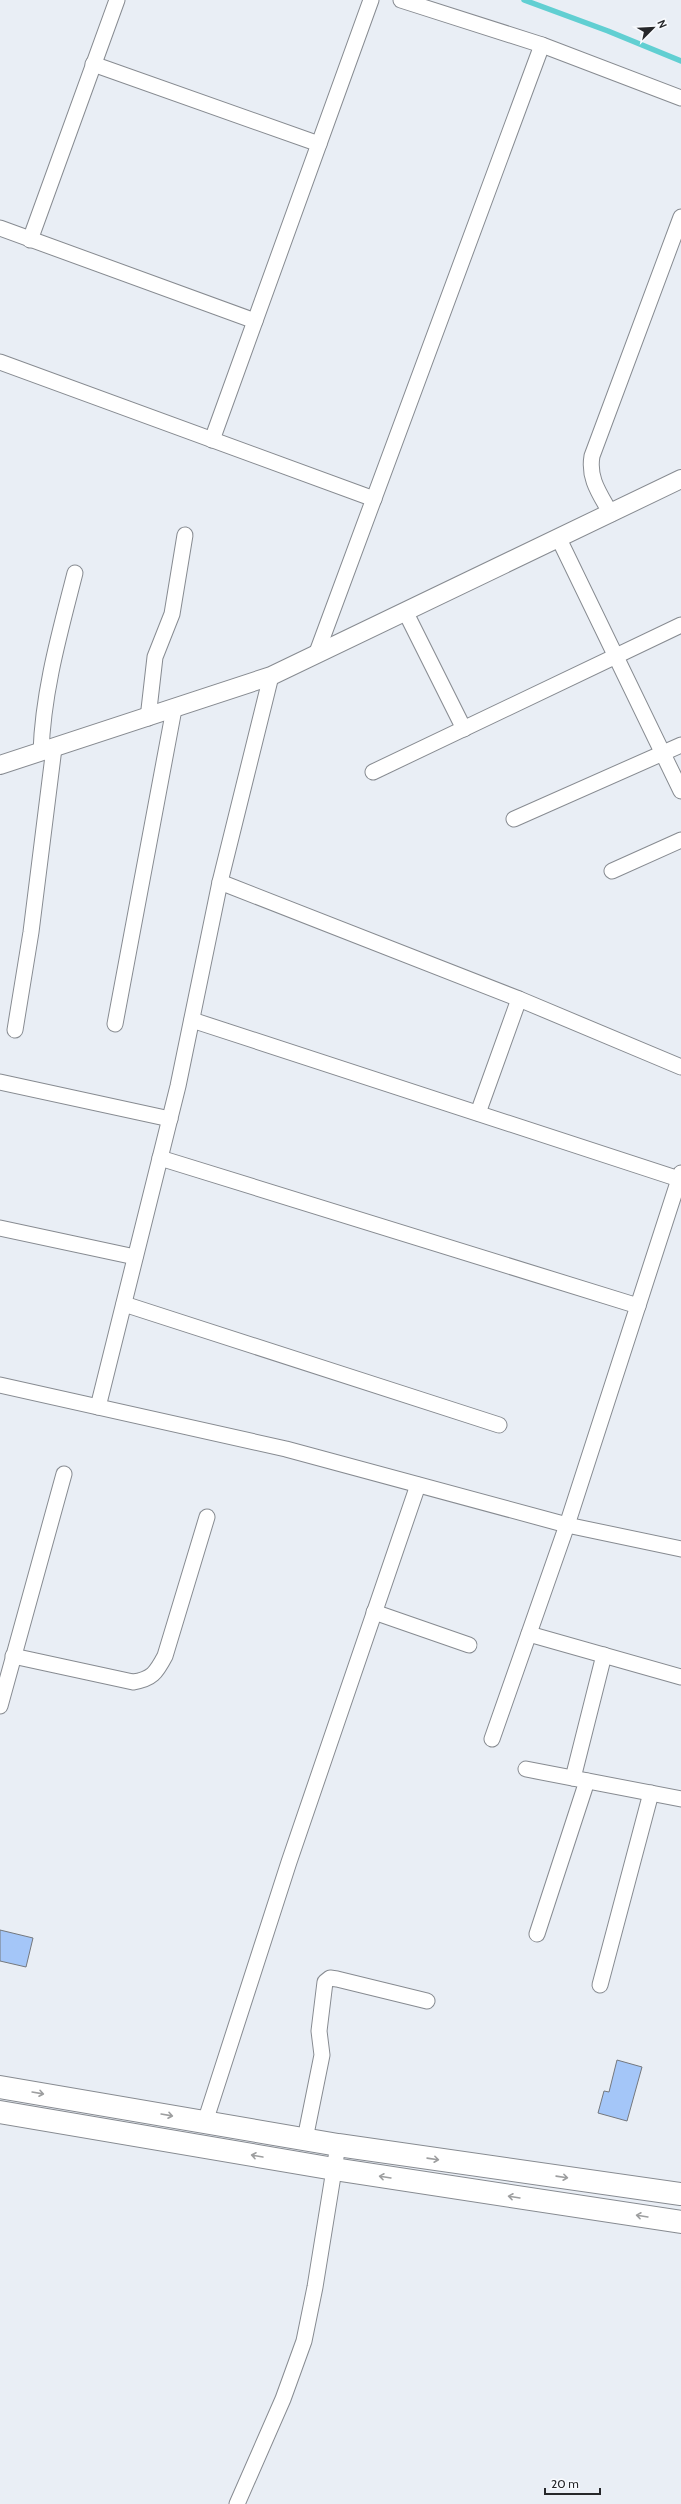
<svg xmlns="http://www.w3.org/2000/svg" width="681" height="2504" viewBox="0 0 681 2504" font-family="Cabin,sans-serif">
<rect width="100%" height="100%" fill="#e9eef5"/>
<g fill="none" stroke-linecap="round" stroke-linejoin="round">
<polyline stroke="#61cfd2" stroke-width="5.5" points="524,0 608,31 681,61"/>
</g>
<g fill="#a4c6f8" stroke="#74787e">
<polygon points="0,1930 33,1938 26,1967 0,1961"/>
<polygon points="617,2060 642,2067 627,2121 598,2113 604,2091 609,2092"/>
</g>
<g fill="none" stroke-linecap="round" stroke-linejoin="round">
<g stroke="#878b91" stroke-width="17">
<g id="minor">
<polyline points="401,0 542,45 681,98"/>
<polyline points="93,64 319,144"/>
<polyline points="0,228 255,321"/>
<polyline points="30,240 117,0"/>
<polyline points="0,362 374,499"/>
<polyline points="212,440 371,0"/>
<path d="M611,514c-11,-20 -23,-35 -19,-58l89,-239"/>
<polyline points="559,539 681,791"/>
<polyline points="406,613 464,729"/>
<polyline points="316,655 542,45"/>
<polyline points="148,718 155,657 172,614 185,535"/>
<path d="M41,752c2,-61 19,-120 34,-179"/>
<polyline points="373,772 681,625"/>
<polyline points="514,819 681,745"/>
<polyline points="612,871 681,840"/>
<polyline points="220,882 519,999 681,1067"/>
<polyline points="192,1020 679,1179"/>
<polyline points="115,1024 174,709"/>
<polyline points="15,1030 31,932 54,748"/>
<polyline points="0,1082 170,1119"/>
<polyline points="478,1113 519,999"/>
<polyline points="160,1158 638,1306"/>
<polyline points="0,1228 135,1257"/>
<polyline points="124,1304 499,1425"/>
<polyline points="0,1385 286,1449 567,1525 681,1549"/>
<polyline points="98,1407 178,1086 220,882 271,676"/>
<polyline points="374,1612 469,1645"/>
<polyline points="529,1634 681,1677"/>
<path d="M13,1656l120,26c19,-3 23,-9 32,-26l42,-139"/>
<polyline points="0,1706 64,1474"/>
<polyline points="492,1739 567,1525 681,1173"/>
<polyline points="526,1769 681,1799"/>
<polyline points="573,1778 604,1655"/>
<polyline points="537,1934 587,1781"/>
<polyline points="600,1985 651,1793"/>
<polyline points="205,2122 289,1862 418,1485"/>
<polyline points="305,2139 322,2055 319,2031 325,1982 330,1978 337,1979 427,2001"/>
<polyline points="237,2504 283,2399 304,2341 315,2287 338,2145"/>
</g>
</g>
<g stroke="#878b91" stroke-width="20">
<polyline id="tertiary" points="0,765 271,676 681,479"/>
</g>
<g stroke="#878b91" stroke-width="24">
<g id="primary">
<polyline points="0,2087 338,2145 681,2194"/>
<polyline points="0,2112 334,2169 681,2222"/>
</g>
</g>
<use href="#minor" stroke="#fff" stroke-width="15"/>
<use href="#tertiary" stroke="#fff" stroke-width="18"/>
<use href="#primary" stroke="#fff" stroke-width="22"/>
</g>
<defs><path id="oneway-shaft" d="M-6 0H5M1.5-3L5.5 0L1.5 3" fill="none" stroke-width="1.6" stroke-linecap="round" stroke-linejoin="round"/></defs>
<g stroke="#9d9e9f">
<use href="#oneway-shaft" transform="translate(38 2093) rotate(10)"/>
<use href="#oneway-shaft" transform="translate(167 2115) rotate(10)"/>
<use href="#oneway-shaft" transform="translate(257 2156) rotate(-170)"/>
<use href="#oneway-shaft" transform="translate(433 2159) rotate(8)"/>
<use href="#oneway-shaft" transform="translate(385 2177) rotate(-171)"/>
<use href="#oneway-shaft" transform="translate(562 2177) rotate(8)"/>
<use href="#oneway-shaft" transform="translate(514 2197) rotate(-171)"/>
<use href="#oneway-shaft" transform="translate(642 2216) rotate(-171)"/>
</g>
<g transform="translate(653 28) rotate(66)" stroke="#f9fbfe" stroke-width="3" paint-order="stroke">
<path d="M0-3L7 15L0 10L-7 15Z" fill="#26272a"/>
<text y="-6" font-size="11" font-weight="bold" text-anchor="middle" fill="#26272a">N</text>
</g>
<path d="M545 2488v6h55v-6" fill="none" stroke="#26272a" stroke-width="2"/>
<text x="551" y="2488" font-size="12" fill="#26272a" stroke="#f9fbfe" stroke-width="3" paint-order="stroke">20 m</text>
</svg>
